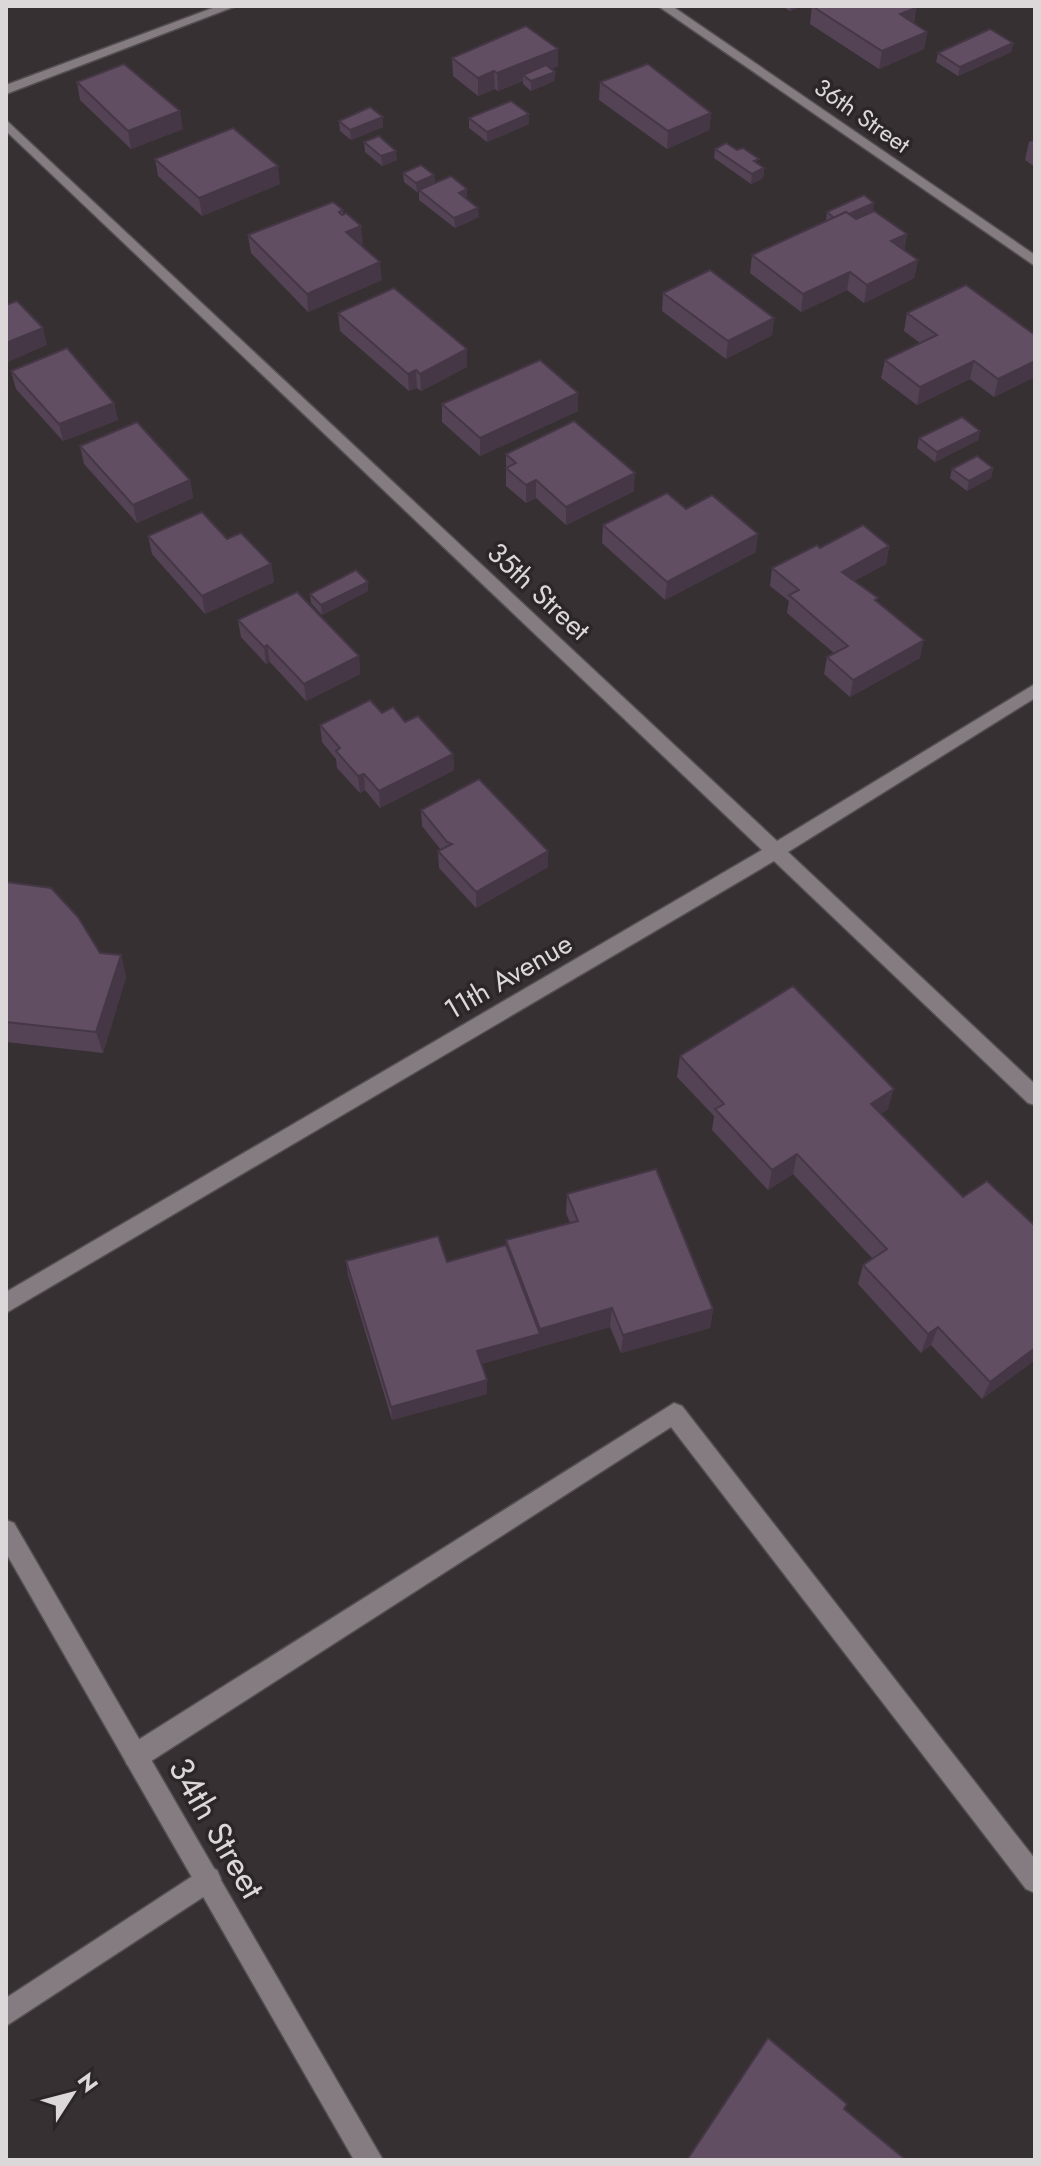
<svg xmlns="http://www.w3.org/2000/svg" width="1041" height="2166" viewBox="0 0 1041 2166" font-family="Jost,sans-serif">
<rect width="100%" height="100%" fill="#363033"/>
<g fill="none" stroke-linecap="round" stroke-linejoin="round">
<g stroke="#524e4f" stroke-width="3">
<polygon id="service" points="674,1403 682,1406 1035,1859 1035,1893 1026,1889 671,1427 145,1765 136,1768 127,1765 124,1756 127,1747"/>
</g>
<g stroke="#524e4f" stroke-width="3">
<g id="minor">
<polygon points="218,6 236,6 6,94 6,85"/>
<polygon points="658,6 672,6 1035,255 1035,266"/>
<polygon points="6,120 777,841 1035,684 1035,698 788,852 1035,1084 1035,1105 1028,1103 774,861 6,1313 6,1292 762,850 6,131"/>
<polygon points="208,1866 217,1870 221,1879 217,1888 6,2026 6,1998"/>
</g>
</g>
<g stroke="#524e4f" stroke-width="3">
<polygon id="tertiary" points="6,1520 14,1523 383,2160 354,2160 6,1553"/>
</g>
<use href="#service" fill="#847c80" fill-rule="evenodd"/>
<use href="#minor" fill="#847c80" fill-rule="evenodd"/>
<use href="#tertiary" fill="#847c80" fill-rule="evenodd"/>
</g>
<g fill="#544355">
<polygon points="782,6 802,6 790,11"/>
<polygon points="812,6 916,8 914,23 927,32 924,49 879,69 810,24"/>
<polygon points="1013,43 1011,52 958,76 936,62 938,53"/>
<polygon points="452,58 558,66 551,69 555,72 554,81 531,91 523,84 523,81 498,91 495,89 478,96 453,76"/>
<polygon points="77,82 183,129 131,149 80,100"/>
<polygon points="600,82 711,113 709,130 667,149 599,100"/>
<polygon points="529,114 529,124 487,142 469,128 469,118"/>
<polygon points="383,117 383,127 351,140 340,131 339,121"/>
<polygon points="1035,140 1035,167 1025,160 1029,142"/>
<polygon points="364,142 397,160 382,166 365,152"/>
<polygon points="715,149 737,150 764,168 763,178 751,184 714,158"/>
<polygon points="155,159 280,184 202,216 158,176"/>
<polygon points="403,173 434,175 435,183 467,198 479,217 455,228 419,200 419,191 417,192 404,182"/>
<polygon points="343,210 343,214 363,244 361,245 382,280 308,312 251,253 248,235"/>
<polygon points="827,212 873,212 907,234 904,251 918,260 914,278 864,303 847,290 801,312 750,273 752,255 826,222"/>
<polygon points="663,293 774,318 772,335 726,359 662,311"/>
<polygon points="338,313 467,349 467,367 421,391 417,388 409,391 340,331"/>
<polygon points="907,313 1035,335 1035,377 994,397 970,379 917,405 881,378 885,360 920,343 904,331"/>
<polygon points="11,371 114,403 118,420 63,441 16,389"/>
<polygon points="578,393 578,411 480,456 442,422 442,404"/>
<polygon points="980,431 978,440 935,462 917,448 919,438"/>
<polygon points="80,446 190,480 193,498 137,523 84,464"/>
<polygon points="506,454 634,491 566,525 536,498 526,503 506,486"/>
<polygon points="993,468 991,478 967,491 950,478 952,469"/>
<polygon points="686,509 756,552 665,600 602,543 603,525"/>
<polygon points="148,536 227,539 271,564 274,582 205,614 152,554"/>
<polygon points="889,546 886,564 854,581 877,601 920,658 850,697 824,674 827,657 834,653 787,613 789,601 770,586 772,568 820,548"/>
<polygon points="368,591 322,615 311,603 310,594"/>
<polygon points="238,620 359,656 360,674 306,701 270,662 266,664 241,637"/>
<polygon points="382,713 405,722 453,754 454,770 380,808 365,790 360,793 337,768 336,759 322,742 320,725"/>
<polygon points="421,810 548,851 548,867 476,908 439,868 438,851 441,850 422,826"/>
<polygon points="6,882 100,953 121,955 126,977 103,1053 6,1042"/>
<polygon points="680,1056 888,1109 881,1114 963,1197 1035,1226 1035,1360 982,1399 931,1345 921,1353 858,1284 863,1265 873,1259 793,1174 768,1190 712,1130 714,1116 677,1077"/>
<polygon points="567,1194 713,1309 710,1328 621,1353 610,1327 481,1364 487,1380 487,1394 392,1420 348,1275 346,1261 447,1262 506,1245 506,1240 570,1223 566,1213"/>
</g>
<g fill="#453745">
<polygon points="791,6 802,6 790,11"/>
<polygon points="916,8 913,25 900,14"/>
<polygon points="927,32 924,49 879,69 882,51"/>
<polygon points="1013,43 1011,52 958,76 960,67"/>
<polygon points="558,49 558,66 528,79 523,75 523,81 498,91 497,73"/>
<polygon points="494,71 495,89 478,96 478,78"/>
<polygon points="555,72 554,81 531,91 531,81"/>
<polygon points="180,111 183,129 131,149 128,131"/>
<polygon points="711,113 709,130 667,149 668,131"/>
<polygon points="529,114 529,124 487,142 487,132"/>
<polygon points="383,117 383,127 351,140 350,130"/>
<polygon points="396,151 397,160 382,166 381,156"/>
<polygon points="278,166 280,184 202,216 199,198"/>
<polygon points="764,168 763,178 751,184 752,174"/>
<polygon points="434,175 435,184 417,192 416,183"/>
<polygon points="467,189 467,198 459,193"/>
<polygon points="874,203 873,212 835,229 836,219"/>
<polygon points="478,208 479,217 455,228 454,218"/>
<polygon points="361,226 363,244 348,250 346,232"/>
<polygon points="907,234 904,252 891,241"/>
<polygon points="918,260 914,278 864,303 867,285"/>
<polygon points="380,262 382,280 308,312 307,294"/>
<polygon points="850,272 847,290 801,312 803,294"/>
<polygon points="774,318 772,335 726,359 728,341"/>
<polygon points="43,328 47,345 6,363 6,343"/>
<polygon points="467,349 467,367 421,391 420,374"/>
<polygon points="974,361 970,379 917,405 920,387"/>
<polygon points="1035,361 1035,377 994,397 998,379"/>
<polygon points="416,370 417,388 409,391 408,374"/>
<polygon points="578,393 578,411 480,456 480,438"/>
<polygon points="114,403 118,420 63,441 59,424"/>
<polygon points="980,431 978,440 935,462 937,452"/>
<polygon points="993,468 991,478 967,491 969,481"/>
<polygon points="635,473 634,491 566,525 566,507"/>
<polygon points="190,480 193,498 137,523 133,505"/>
<polygon points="536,480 536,498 526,503 526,485"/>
<polygon points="758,534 756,552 665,600 667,582"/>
<polygon points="889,546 886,564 839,589 842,572"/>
<polygon points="271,564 274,582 205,614 202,596"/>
<polygon points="368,582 368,591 322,615 321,605"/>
<polygon points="924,640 920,658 850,697 853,680"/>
<polygon points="267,645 270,662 266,664 264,647"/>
<polygon points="359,656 360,674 306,701 304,684"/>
<polygon points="453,754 454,770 380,808 379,791"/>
<polygon points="364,774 365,790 360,793 358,776"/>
<polygon points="548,851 548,867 476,908 476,892"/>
<polygon points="121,955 126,977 103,1053 96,1032"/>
<polygon points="894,1089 888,1109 866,1124 871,1104"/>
<polygon points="797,1154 793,1174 768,1190 772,1170"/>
<polygon points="612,1308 610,1327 477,1365 477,1351 540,1334 540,1329"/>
<polygon points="713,1309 710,1328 621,1353 623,1335"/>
<polygon points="938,1327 931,1345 921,1353 928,1334"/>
<polygon points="1035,1348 1035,1360 982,1399 990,1382"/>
<polygon points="487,1380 487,1394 392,1420 391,1407"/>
</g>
<g fill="#624e63" stroke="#453745" stroke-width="2">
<polygon points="812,6 914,6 916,8 900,14 927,32 882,51"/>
<polygon points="526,26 558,49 497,73 494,71 478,78 452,58"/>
<polygon points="990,29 1013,43 960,67 938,53"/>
<polygon points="124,64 180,111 128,131 77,82"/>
<polygon points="648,64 711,113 668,131 600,82"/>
<polygon points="546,65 555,72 531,81 523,75"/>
<polygon points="511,101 529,114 487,132 469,118"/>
<polygon points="370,107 383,117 350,130 339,121"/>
<polygon points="233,128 278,166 199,198 155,159"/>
<polygon points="379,136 396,151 381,156 364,142"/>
<polygon points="726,143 737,150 743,148 759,159 754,161 764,168 752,174 715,149"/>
<polygon points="421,165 434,175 416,183 403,173"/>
<polygon points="451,176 467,189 459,193 478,208 454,218 419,190"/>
<polygon points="864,195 874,203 849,214 846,212 834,218 827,212"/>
<polygon points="333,202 343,210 339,212 342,215 346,213 361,226 346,232 380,262 307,294 248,235"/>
<polygon points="874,211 907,234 891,241 918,260 867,285 850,272 803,294 752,255 846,212 856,219"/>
<polygon points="710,270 774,318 728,341 663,293"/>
<polygon points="966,285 1035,335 1035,361 998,379 974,361 920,387 885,360 937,335 907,313"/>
<polygon points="394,288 467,349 420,374 416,370 408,374 338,313"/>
<polygon points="17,301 43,328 6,343 6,305"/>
<polygon points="67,348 114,403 59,424 11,371"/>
<polygon points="540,360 578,393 480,438 442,404"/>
<polygon points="962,417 980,431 937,452 919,438"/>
<polygon points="574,421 635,473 566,507 536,480 526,485 506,468 516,463 506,454"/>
<polygon points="137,422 190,480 133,505 80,446"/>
<polygon points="977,456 993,468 969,481 952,469"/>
<polygon points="667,493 686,509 712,495 758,534 667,582 603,525"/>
<polygon points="202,512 227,539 241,533 271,564 202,596 148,536"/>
<polygon points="863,525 889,546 842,572 878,598 875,600 924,640 853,680 827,657 848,646 789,595 799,590 772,568 817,545 820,548"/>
<polygon points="356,570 368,582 321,605 310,594"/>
<polygon points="297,592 359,656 304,684 267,645 264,647 238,620"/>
<polygon points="370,700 382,713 393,707 405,722 418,716 453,754 379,791 364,774 358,776 336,751 340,748 320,725"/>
<polygon points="479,779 548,851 476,892 438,851 452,844 447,842 421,810"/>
<polygon points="6,882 51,888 78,917 100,953 121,955 96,1032 6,1022"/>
<polygon points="793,986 894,1089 871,1104 963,1197 987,1181 1035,1226 1035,1348 990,1382 938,1327 928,1334 863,1265 887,1249 797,1154 772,1170 715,1109 724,1104 680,1056"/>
<polygon points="656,1169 713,1309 623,1335 612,1308 540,1329 506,1240 578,1221 567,1194"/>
<polygon points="438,1236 447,1262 506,1245 540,1334 477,1351 487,1380 391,1407 346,1261"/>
<polygon points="768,2038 847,2104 844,2109 906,2160 687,2160"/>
</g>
<g text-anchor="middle" stroke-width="7" stroke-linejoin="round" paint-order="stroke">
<g font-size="24" fill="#dcd8d9" stroke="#2c2629">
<text transform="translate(862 116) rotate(35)" y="8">36th Street</text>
</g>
<g font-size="28" fill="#dcd8d9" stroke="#2c2629">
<text transform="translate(539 591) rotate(43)" y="10">35th Street</text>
<text transform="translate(508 976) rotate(-30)" y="10">11th Avenue</text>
</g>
<g font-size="34" fill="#dcd8d9" stroke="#2c2629">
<text transform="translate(217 1828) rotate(60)" y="12">34th Street</text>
</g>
</g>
<rect width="1041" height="2166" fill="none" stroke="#dcd8d9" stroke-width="16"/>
<g transform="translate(72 2094) rotate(54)" stroke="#2c2629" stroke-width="6" paint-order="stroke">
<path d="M0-6L14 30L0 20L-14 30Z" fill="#dcd8d9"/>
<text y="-12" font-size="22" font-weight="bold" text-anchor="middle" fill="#dcd8d9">N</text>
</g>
</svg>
